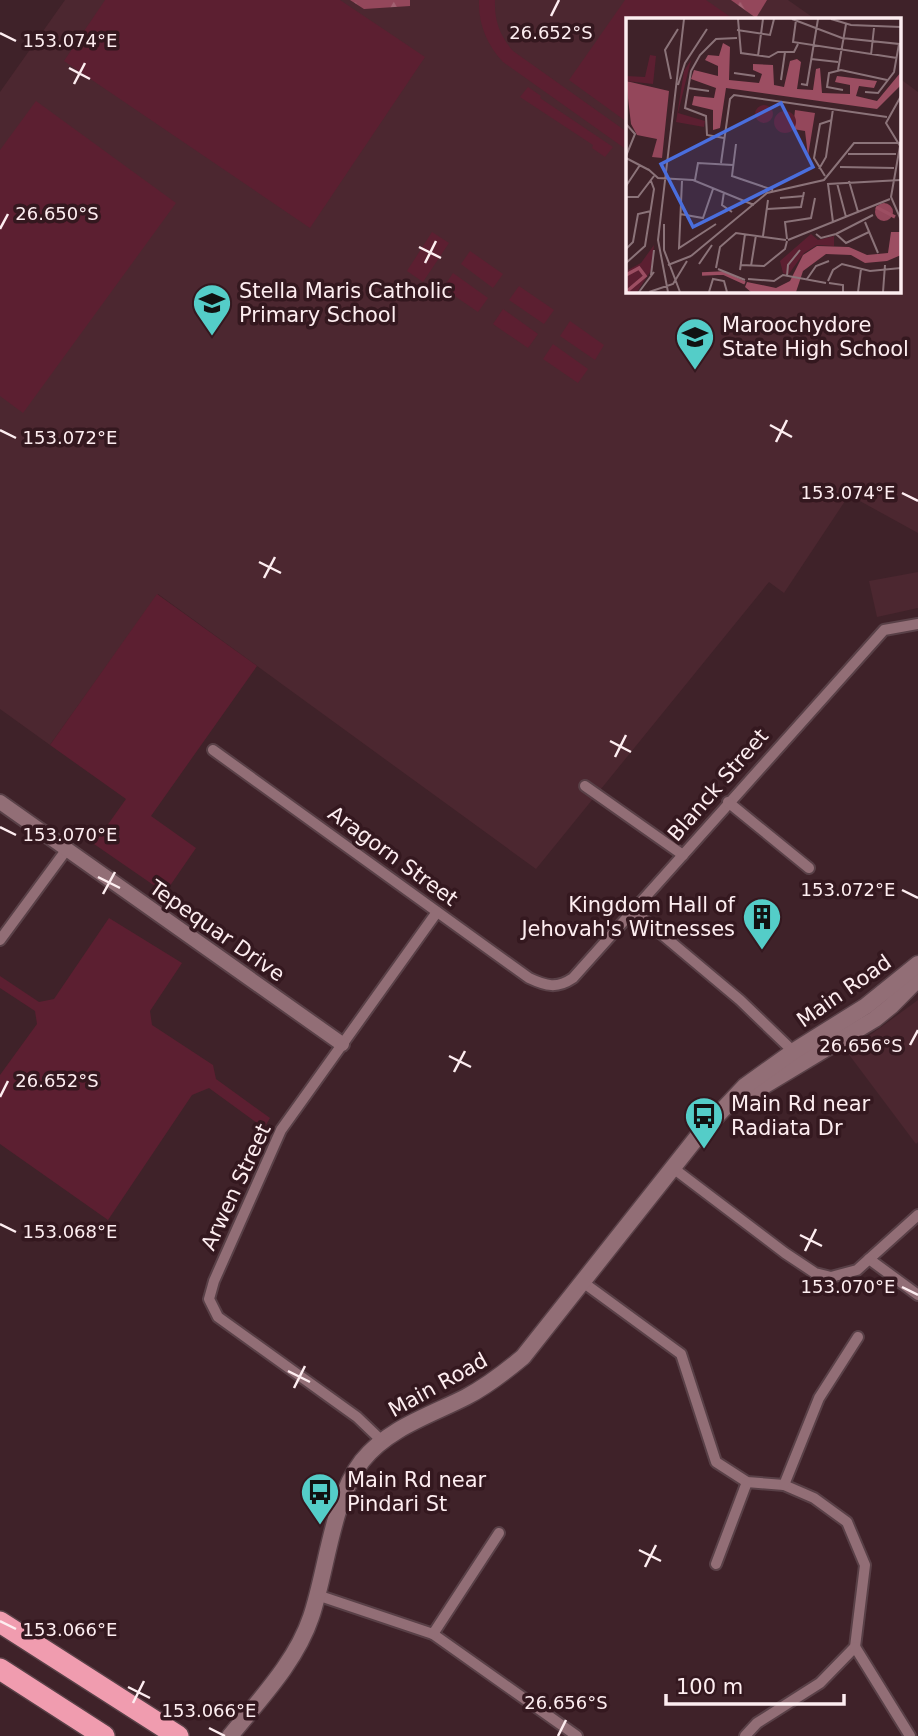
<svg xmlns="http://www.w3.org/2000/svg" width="918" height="1736" viewBox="0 0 918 1736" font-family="'DejaVu Sans',sans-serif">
<defs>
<pattern id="forest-firs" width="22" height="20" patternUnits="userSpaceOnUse" patternTransform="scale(1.75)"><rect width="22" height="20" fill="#94475b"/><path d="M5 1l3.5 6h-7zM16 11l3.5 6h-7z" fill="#a46273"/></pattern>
</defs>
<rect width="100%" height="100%" fill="#3f2229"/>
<g fill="#4c2730">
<polygon points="65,0 788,0 815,19 628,19 628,290 899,290 899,78 918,92 918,533 849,495 784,593 769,582 536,869 158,594 50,745 0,709 0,92"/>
<polygon points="918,572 918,608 877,617 869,581"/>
<polygon points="918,1000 918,1142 916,1144 847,1052"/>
</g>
<g fill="url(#forest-firs)">
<polygon points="350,0 410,0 410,6 364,9"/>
<polygon points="731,0 767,0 756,18"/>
</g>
<g fill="#5c1f31">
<polygon points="105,0 340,0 425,57 310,228 64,61"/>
<path d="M479,0h16c-1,20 5,36 18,51l114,81v18l-124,-88c-16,-17 -25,-38 -24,-62z"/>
<polygon points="625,0 706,0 732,18 628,19 627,122 569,80"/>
<polygon points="528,87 541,96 540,98 613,147 605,157 592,148 593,145 520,97"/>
<polygon points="36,101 176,203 23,413 0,396 0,150"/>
<polygon points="432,232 449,243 423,282 407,271"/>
<polygon points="470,251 503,274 493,288 461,264"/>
<polygon points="453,273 488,298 478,312 443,288"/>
<polygon points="519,286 554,310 544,324 509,300"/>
<polygon points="503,309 538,334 528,348 493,324"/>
<polygon points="570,321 604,345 595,360 560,336"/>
<polygon points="553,344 588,369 578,383 543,359"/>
<polygon points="157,594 257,666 151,816 196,848 165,893 94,844 126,799 50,745"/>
<polygon points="109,918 182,963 150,1011 152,1025 213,1065 216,1079 270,1118 264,1128 209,1088 192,1095 108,1220 0,1144 0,1075 37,1024 35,1011 0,988 0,976 39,1002 54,999"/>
</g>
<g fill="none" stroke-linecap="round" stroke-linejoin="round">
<g stroke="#594047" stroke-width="14">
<g id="minor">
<path d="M213,750l316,228c17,8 28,11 44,0l311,-348 34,-6"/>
<polyline points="585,786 683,855"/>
<polyline points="728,802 809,868"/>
<polyline points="634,911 740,1000 796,1054"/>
<polyline points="0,940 67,849"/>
<polyline points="673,1168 785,1253 815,1273 831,1277 857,1270 918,1215"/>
<polyline points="869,1259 918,1295"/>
<polyline points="584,1283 681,1354 716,1462 747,1482 784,1485 814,1498 847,1522 865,1565 855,1647 820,1683 757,1723 745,1736"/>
<polyline points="381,1440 357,1417 218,1317 209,1299 214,1281 281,1130 437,912"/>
<polyline points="784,1485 819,1398 858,1337"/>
<polyline points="716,1564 747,1482"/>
<polyline points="317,1595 433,1634 577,1736"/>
<polyline points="433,1634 499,1533"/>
<polyline points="855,1647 910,1736"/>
</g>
</g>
<g stroke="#594047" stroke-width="18">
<polyline id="tertiary" points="0,802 342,1044"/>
</g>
<g stroke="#594047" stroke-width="19">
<g id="secondary">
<polyline points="740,1100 875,1019 891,1006 918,979"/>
<path d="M230,1736c29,-36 66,-74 81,-119 16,-47 21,-117 51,-156 26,-33 69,-46 104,-64 21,-11 39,-25 57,-40l175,-221 47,-50 49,-35 72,-45 52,-42"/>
</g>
</g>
<g stroke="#594047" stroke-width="24">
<g id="motorway">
<polyline points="0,1622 178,1736"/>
<polyline points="0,1669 104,1736"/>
</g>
</g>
<use href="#minor" stroke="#926e76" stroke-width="10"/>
<use href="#tertiary" stroke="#926e76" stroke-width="14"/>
<use href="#secondary" stroke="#926e76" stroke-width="16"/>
<use href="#motorway" stroke="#f09caf" stroke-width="21"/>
</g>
<path fill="none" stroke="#fdedf0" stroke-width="2.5" d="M551,16l8,-16M0,33l16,8M69,68l21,11M74,84l11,-21M0,229l8,-15M419,247l22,11M425,263l11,-22M770,425l22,12M0,430l16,8M776,442l11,-22M902,493l16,8M259,562l22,11M264,578l11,-21M610,741l21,11M615,757l11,-22M0,827l16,8M98,877l22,11M902,890l16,8M103,894l12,-22M910,1045l8,-15M449,1056l22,11M454,1072l11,-21M0,1097l8,-16M0,1224l16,8M800,1235l22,11M805,1251l11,-22M902,1287l16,8M288,1371l22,11M294,1388l11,-22M639,1550l22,11M645,1567l11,-22M0,1621l16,8M128,1687l22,11M133,1703l11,-22M209,1728l16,8M558,1736l8,-16"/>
<defs>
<g id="school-pin" transform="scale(2.0125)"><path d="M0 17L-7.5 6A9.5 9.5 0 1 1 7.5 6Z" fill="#54cdc8" stroke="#34181f"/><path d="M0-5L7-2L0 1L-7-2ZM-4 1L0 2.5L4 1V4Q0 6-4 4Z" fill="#111"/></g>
<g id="building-pin" transform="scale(2.0125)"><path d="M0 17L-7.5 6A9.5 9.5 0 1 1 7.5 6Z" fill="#54cdc8" stroke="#34181f"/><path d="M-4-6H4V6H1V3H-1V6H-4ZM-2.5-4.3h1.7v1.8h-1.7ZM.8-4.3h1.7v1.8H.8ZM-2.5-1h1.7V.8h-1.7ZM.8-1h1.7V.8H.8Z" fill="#111"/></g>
<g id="bus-pin" transform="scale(2.0125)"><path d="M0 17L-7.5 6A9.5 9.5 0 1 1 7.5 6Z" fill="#54cdc8" stroke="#34181f"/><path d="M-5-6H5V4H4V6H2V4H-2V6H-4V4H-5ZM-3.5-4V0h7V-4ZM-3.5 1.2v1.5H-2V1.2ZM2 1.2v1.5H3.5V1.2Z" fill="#111"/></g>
</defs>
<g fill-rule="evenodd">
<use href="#school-pin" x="212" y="303"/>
<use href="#school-pin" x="695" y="337"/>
<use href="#building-pin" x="762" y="917"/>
<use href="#bus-pin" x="704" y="1116"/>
<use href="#bus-pin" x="320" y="1492"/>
</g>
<g text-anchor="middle" stroke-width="7" stroke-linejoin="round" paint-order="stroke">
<g font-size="21" fill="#fdedf0" stroke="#34181f" text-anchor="start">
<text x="239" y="298">Stella Maris Catholic<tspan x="239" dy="24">Primary School</tspan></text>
<text x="722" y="332">Maroochydore<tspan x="722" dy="24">State High School</tspan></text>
<text x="735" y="912" text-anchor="end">Kingdom Hall of<tspan x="735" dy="24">Jehovah's Witnesses</tspan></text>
<text x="731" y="1111">Main Rd near<tspan x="731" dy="24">Radiata Dr</tspan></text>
<text x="347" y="1487">Main Rd near<tspan x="347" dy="24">Pindari St</tspan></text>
</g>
<g font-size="21" fill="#fdedf0" stroke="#34181f">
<text transform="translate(718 785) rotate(-49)" y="7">Blanck Street</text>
<text transform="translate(393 856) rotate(36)" y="7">Aragorn Street</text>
<text transform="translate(217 931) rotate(35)" y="7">Tepequar Drive</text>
<text transform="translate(844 991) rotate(-35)" y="7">Main Road</text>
<text transform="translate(236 1187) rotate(-65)" y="7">Arwen Street</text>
<text transform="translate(438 1385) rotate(-29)" y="7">Main Road</text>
</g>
</g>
<g transform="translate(626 18)">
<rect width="275" height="275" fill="#3f2229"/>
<path d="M185,216l7,6 16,-4v10l-17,-1 -13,8 -16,22 -5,-2 -3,-12z" fill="#5c1f31"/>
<path d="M0,63l43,10 -7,67 -10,-1 5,-18 -20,-4 -6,-11zM169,92l20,3 -7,43 -3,-25 -12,-2zM249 194a9 9 0 1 1 18 0a9 9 0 1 1-18 0Z" fill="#94475b"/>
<path d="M24,37l6,1 -3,28 -27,-3 1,-5 18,1z" fill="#5c1f31"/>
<path d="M65,42l-13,53 27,8 -1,6 -28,-5 8,-51zM129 96a9 9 0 1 1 18 0a9 9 0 1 1-18 0ZM148 104a11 11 0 1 1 22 0a11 11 0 1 1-22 0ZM28,227l-2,24 -15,23h-11v-21l15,-8z" fill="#5c1f31"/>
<path d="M97,25l7,4 -1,33 30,3 3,-9 -9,-4v-6l20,1 1,20 10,2 6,-26 7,-2 4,3 -4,27 16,1 3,-21 4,-1 2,25 28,1v-9l-15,-3 2,-6 40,5 -3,7 -15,-2 -3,10 21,5 24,-29v13l-24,24 -151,-21 -6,40 -7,2v-20l-21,-5 2,-9 20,2 2,-10 -25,-9 3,-9 24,6v-10l-13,-6 3,-5 11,1zM265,214h10v23l-14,6 -22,2 -14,-8 -25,-1 -23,17 -7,21h-45l-6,-5 2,-5 29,6 14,-7 13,-26 14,-9 32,1 18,8 21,-2z" fill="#9c4e62"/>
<path fill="none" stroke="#9c4e62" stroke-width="3.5" d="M250,189l19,10M76,256l21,-1 22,10M0,257l13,-7 6,8 -19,16"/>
<path fill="none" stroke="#8b7379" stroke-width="2" d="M112,1l3,34 28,4 9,-5h16l4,-8M166,1l50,19 57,6 -5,28 -16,21 -13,-1M205,1l20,6 50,2M170,2l-3,22 104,16M111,12l33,5 4,-16M245,37l3,-27M132,38l5,-37M185,41l27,3M212,52l8,-46M108,55l21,3M45,61l-6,-29 13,-21M155,62l4,-28M175,66l6,1 11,-66M52,67l7,-22 22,-34M62,70l21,3M217,72l-16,-3 2,-14 12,-3 46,10M275,78l-15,27 14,23 -9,51 10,23M0,106l9,10 -9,22M98,120l-17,-3 -1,-19 -21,-8 6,-37 9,-16 16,-16 21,-1M110,126l-4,32 41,14M222,136h48M0,140l23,12M95,145l9,-64 4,-4 153,22M214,149l54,1M22,151l10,9 35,2 61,25M193,151l7,-12 7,-48M199,158l-11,-18 6,-34 12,-4M69,162l3,-17 35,2M56,163l-3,67 37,-24M223,163l9,31M211,165l9,34M0,168l14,-21M98,174l-2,13 10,7M0,179h12l16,-21M154,180l24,-2M141,191l34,-2 3,-15M54,196l23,4 10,-29M207,204l-5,-38 73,-4M239,204l13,31M38,206v26l16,42M190,216l5,4 15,-4 37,-19M210,216l10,9 23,-11M137,218l5,-36M161,221l-2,-17 26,-4 4,-20M162,222l102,-41M0,231l7,-7 5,-28 13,-3M65,238l76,-63 57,-13 30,-37h47M0,245l19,-17 9,-57 -3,-8M73,246l13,-19M42,247l23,-9M115,247l23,1 21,-17 2,-8M125,248l5,-31M90,250l4,-21 16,-14 50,7M92,251l27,11M114,252l5,-36M25,257l3,-25M161,258l1,-11 12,-15M122,261l26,2 9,-6 43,8M181,261l9,-13 13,-5M202,263l5,-11 9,-6 28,7 31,-3M203,265l14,2v7M13,274l15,-20M23,274l24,-8 14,-23M42,274l-10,-52 26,-221M83,274l4,-13 11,2 3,11M232,274l3,-23M257,274l2,-27"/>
<path fill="#4a6edd" fill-opacity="0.15" stroke="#4a6edd" stroke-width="3.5" d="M155,85l32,64 -120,60 -32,-63z"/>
<rect width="275" height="275" fill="none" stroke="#fdedf0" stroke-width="3.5"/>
</g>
<g font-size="18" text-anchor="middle" fill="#fdedf0" stroke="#34181f" stroke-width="7" stroke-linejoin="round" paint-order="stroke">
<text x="551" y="39">26.652°S</text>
<text x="70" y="47">153.074°E</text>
<text x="57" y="220">26.650°S</text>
<text x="70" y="444">153.072°E</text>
<text x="848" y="499">153.074°E</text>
<text x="70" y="841">153.070°E</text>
<text x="848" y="896">153.072°E</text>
<text x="861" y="1052">26.656°S</text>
<text x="57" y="1087">26.652°S</text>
<text x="70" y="1238">153.068°E</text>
<text x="848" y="1293">153.070°E</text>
<text x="70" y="1636">153.066°E</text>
<text x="566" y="1709">26.656°S</text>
<text x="209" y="1717">153.066°E</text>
</g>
<path d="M666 1694v10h178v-10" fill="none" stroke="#fdedf0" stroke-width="3.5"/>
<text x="676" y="1694" font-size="21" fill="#fdedf0" stroke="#34181f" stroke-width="5" paint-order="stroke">100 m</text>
</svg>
